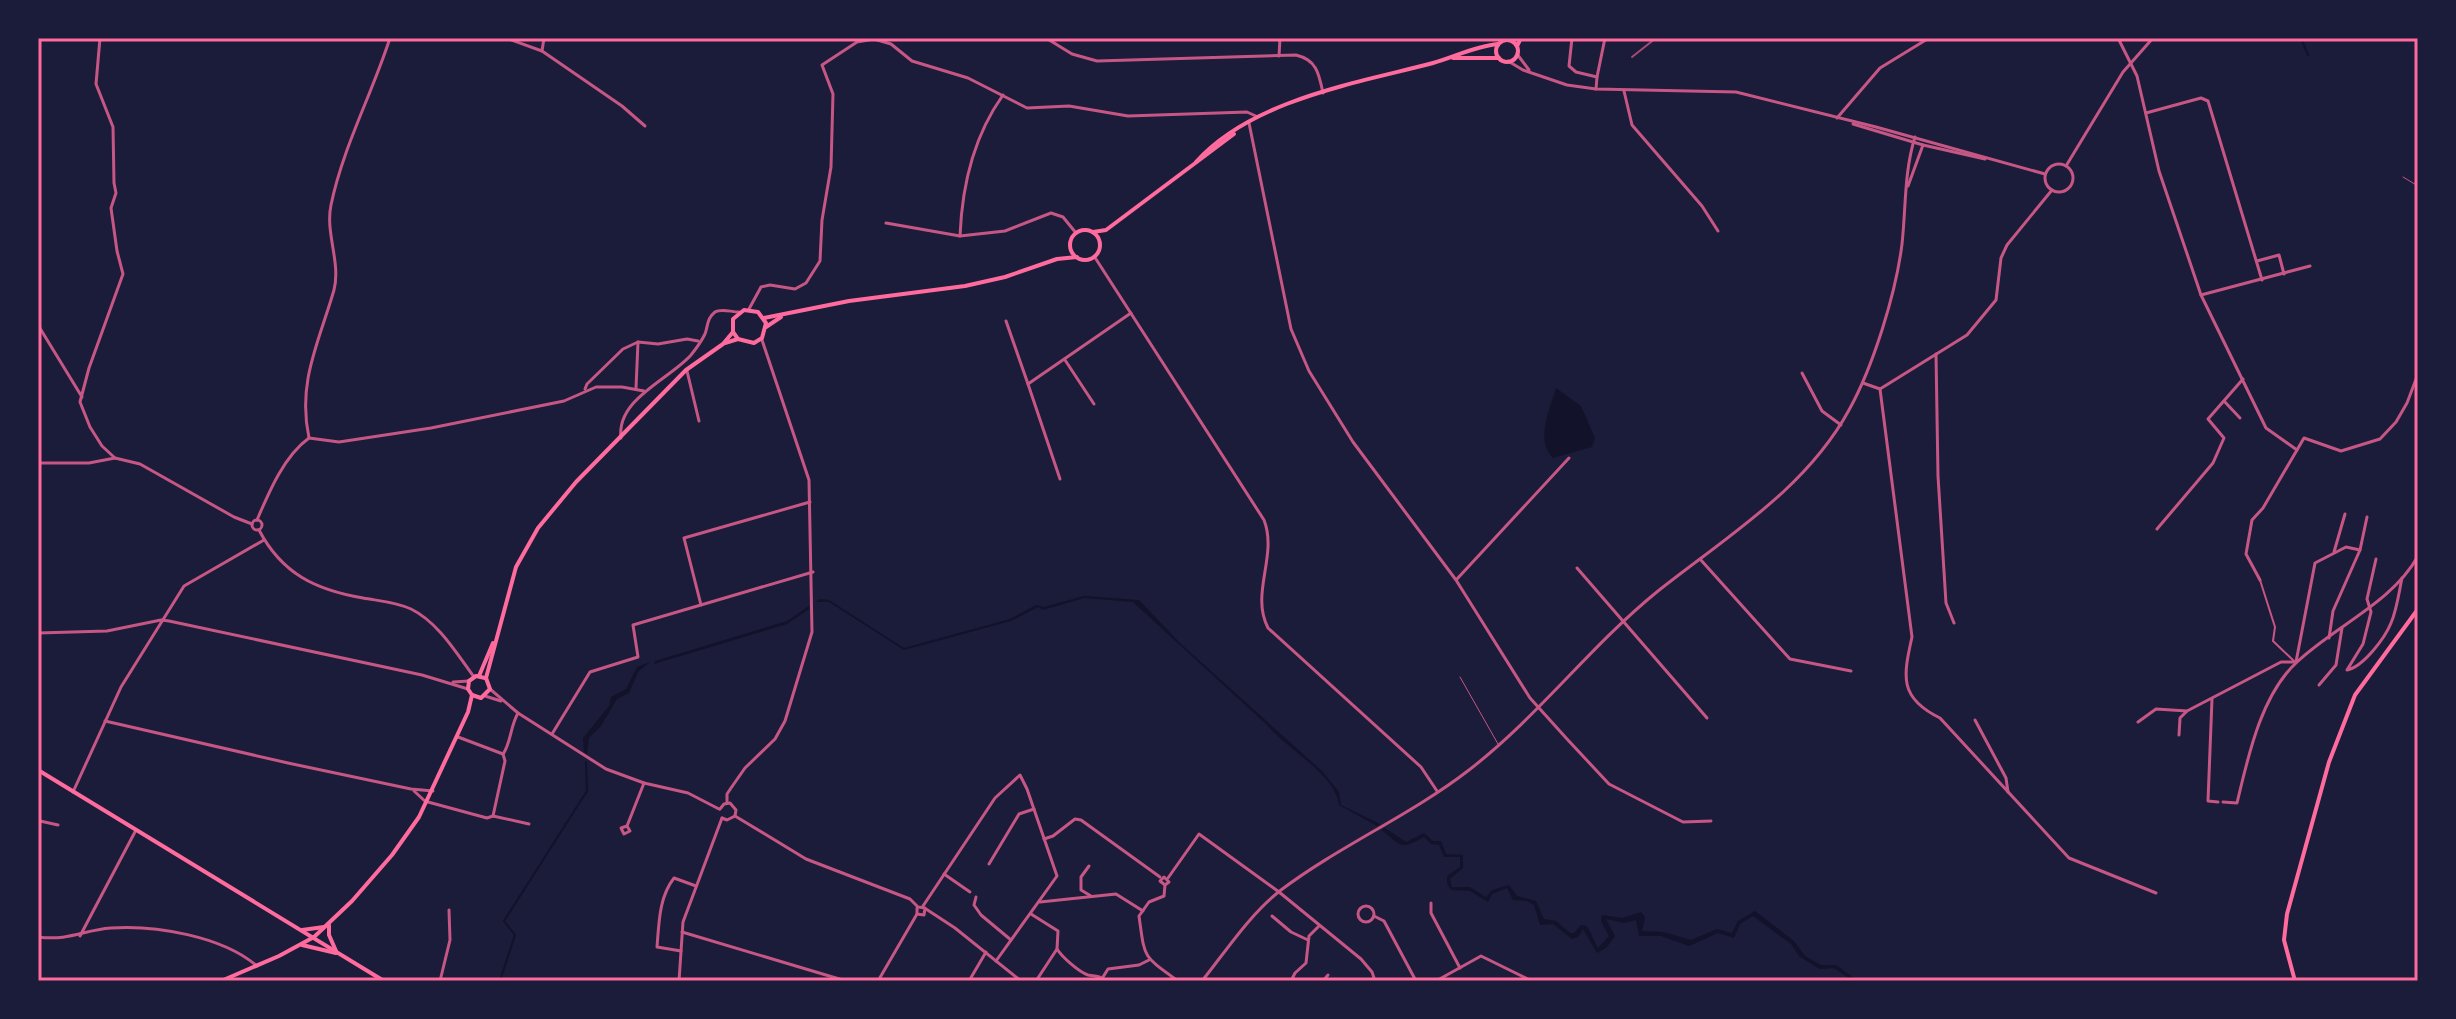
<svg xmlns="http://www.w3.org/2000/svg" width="2456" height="1019" viewBox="0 0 2456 1019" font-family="'Roboto Serif',serif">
<rect width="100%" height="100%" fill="#1b1b3a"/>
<g fill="#12122b">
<path d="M1556,388l25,18 14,32 -3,9 -39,11c-18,-18 -3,-49 3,-70z"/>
<path d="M1084,596l55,4 42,44 141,127 17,21 2,13 39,19 -3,2 -38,-21c-3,-30 -52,-56 -72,-80l-134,-123 -49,-4 -41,12 -5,-3 -27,14 -107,29 -75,-48h-13l4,-3 9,1 75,48 106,-29 26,-14 8,2z"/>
<polygon points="809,606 809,609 787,624 654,664 655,661 787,621"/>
<polygon points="650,662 638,672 629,693 617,699 601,726 589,738 587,754 584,752 583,738 609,706 611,697 626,689 637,667"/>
<path d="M1385,828l21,14 18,-9 9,8h8l5,13 17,1v13l-13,11 2,8h18l16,10 6,-7 17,-5 8,11 19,5 8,18 12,2 14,12h4l7,-8 6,1 11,22 11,-12 -8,-15 1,-6 20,3 19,-6 4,5 -3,14 21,1 28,8 26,-11 15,4 6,-12 17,-10 39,30 11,15 16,9h15l22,16h-5l-19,-13 -14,1 -7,-4 -14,-9 -8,-12 -38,-28 -13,8 -6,14 -16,-5 -29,13 -28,-10h-22l-3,-16 -12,3 -18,-4 9,17 -9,12 -9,5 -14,-24 -5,8 -6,2 -19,-15 -13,1 -6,-20 -7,-4 -14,-1 -6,-12 -15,6 -4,8 -18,-11 -19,-1 -4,-6v-8l13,-9v-10h-16l-5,-12 -8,-1 -7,-7c-23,13 -22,10 -42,-7z"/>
</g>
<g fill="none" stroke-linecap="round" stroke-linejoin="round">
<g stroke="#12122b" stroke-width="2">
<polyline points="2301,38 2308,55"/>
<polyline points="500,981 515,935 504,921 587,791 586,762"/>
</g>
<g stroke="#c65784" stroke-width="1">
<polyline points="2403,177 2418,186"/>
<polyline points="1460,677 1498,744"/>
</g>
<polyline stroke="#c65784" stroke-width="2" points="2260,580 2275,627 2273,641 2295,662"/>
<g stroke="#c65784" stroke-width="3">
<polyline points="100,38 96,84 113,127 114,183 116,193 111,208 117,251 123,274 89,368 80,402 90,427 102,446 115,458"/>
<polyline points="506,38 542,51 544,38"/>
<polyline points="1572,38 1569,66 1576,72 1597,77 1596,89"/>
<polyline points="2118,38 2137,76 2159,171 2201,295 2266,428 2297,450"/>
<polyline points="542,51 622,106 645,126"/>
<polyline points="1279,56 1280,38"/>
<polyline points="1597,77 1605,38"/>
<polyline points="1624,91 1632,125 1702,206 1718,231"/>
<polyline points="2146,113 2201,98 2208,101 2262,280"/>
<polyline points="1837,118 1880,68 1929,38"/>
<polyline points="1249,123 1291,329 1309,371 1353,442 1456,580 1530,698 1567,739 1609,784 1683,822 1711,821"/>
<polyline points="38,220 38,254"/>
<polyline points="886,223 960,236 1005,231 1051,213 1063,217 1076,233"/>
<path d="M960,236c2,-51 13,-99 43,-141"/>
<path d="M1094,256l170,264c14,36 -14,73 4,108l153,139 16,24"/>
<polyline points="2257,261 2279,255 2284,274"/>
<polyline points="2201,295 2310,266"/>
<polyline points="749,309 761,287 770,285 795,289 806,283 820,261 822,220 831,167 833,94 822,65 857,42 874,39 891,44 912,61 968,78 1027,108 1069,106 1128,116 1247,112 1258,117"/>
<polyline points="1006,321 1028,384 1131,313"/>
<polyline points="38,325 82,397"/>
<polyline points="1936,354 1938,476 1946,603 1954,623"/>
<polyline points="1065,360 1094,404"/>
<polyline points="687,371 699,421"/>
<polyline points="1802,373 1822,411 1841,425"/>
<polyline points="1028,384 1060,479"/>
<polyline points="636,388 638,342 658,344 687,339 698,341"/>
<polyline points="585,389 587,384 623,349 638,342"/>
<path d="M1880,389l32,248c-9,40 -13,61 28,81l129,140 87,35"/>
<polyline points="2224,401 2240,418"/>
<path d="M621,438c-5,-39 49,-59 70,-83 4,-5 11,-15 14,-21 3,-8 2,-16 10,-22 6,-4 16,0 24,0"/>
<polyline points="38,463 89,463 115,458 140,464 234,517 252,524"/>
<path d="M257,520c12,-28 27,-64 52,-82l30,4 92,-14 133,-27 32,-14h26l22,4"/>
<circle cx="257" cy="525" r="5"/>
<polyline points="2157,529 2213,463 2224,438 2208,419 2243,379"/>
<path d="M259,530c23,44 57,60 104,68 17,3 33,4 48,11 27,13 46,45 63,68"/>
<polyline points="2334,552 2345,514"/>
<polyline points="1700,559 1790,659 1851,671"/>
<path d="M2376,559l-9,40 4,13 -8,32 -16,26c16,-3 38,-32 44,-47 6,-14 8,-31 11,-45"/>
<polyline points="1577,568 1707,718"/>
<polyline points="1457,579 1569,458"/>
<polyline points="2260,580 2246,554 2252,520 2263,508 2304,438 2341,451 2380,439 2396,422 2407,403 2418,374"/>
<polyline points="701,605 684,538 810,502"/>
<polyline points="38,633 107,631 161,620 169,621 422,675 468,689"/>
<polyline points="2329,638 2333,611 2360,550 2367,517"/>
<polyline points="2296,662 2315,563 2346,547 2360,550"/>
<polyline points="453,682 469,681"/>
<polyline points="2319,685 2336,665 2342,628"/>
<polyline points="490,689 518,713 606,769 644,783 688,793 719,809"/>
<polyline points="485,696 501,701"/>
<polyline points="2212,699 2208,801 2218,802"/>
<polyline points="1975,720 2006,778 2008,792"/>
<polyline points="105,721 288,763 411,789 433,791"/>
<polyline points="2138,722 2156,709 2187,711 2281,662 2296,662"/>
<polyline points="552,734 590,672 638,657 633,625 813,572"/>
<polyline points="2179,735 2180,718 2187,711"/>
<polyline points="458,737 503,754"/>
<polyline points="414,791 426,802"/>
<polyline points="73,792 121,687 184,586 264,540"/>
<polyline points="428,802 487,818 493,816 529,824"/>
<path d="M2223,802l14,1c11,-46 24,-108 60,-141 38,-36 95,-59 121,-106"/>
<polyline points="727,803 727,794 731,788 745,768 775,739 785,721 812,632 809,480 762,340"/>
<polyline points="720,809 724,804 730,803 736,810 735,816"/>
<path d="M493,816l12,-55 -2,-7c8,-11 7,-27 15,-41"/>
<polyline points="735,816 806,859 910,899 918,907 925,908 924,915 917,914"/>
<polyline points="38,817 40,821 38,828"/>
<polyline points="722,818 727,820 735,816"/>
<polyline points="40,821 58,825"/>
<polyline points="627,826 630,831 624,834 621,828 627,826 644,783"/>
<polyline points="1044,839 1053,836 1075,819 1081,820 1160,877"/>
<polyline points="989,864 1019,814 1034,809"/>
<polyline points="1089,866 1081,877 1081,890 1091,896"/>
<polyline points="944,874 970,892"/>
<polyline points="1168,878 1199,834 1279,892 1361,959 1372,972 1375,981"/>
<path d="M1165,885l-5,-4 4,-4 5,5 -4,3 -1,11 -15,6 -10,14c6,43 3,39 39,65"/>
<polyline points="976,897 974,905 981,915 1011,940"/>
<polyline points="1040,902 1116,894 1143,911"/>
<polyline points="1431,903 1431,913 1460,968"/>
<circle cx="1366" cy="914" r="8"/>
<polyline points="923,906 995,798 1020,775 1027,789 1057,876 996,961"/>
<polyline points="926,909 955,928 1021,981"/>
<polyline points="1031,914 1058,931 1057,949 1036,981"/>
<polyline points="1272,916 1291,932 1308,940"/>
<polyline points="1374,916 1384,921 1416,981"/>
<polyline points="682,932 846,981"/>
<polyline points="80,936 136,830"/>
<path d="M38,937c32,4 45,-7 73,-9 44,-3 111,8 146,38"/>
<path d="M1057,949c5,8 22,23 31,26 9,2 11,0 18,6"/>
<path d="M681,951l-24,-4c2,-24 2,-50 17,-69l22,8"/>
<polyline points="1103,977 1108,969 1139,965 1149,960"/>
<polyline points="440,981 450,940 449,910"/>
<polyline points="679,981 683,922 722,818"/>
<polyline points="878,981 917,914 917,908"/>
<polyline points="969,981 986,952"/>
<polyline points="1291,981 1295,973 1306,963 1309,936 1319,926"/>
<polyline points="1323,981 1328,975"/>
<polyline points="1436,981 1481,956 1532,981"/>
</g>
<g stroke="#c65784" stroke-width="3">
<path d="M1046,38l26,16 25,7 199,-6c21,5 23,19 27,38"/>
<polyline points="1517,54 1529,70"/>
<polyline points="1508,61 1523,70 1567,85 1596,89 1736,92 1876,127 2045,174"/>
<polyline points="1853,124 1923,145 1985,159"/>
<circle cx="2059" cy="178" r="14"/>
<polyline points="2066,166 2123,72 2153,38"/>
<polyline points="1908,186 1923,145"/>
<polyline points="1863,383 1880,389 1967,335 1996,300 2001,258 2007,245 2052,190"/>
<path d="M309,438c-12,-56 10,-96 25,-148 7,-28 -9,-57 -3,-85 12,-58 41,-111 59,-167"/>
<path d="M1202,981c24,-30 48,-67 79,-91 60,-45 130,-75 188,-120 69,-53 121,-124 189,-179 68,-54 148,-102 191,-181 24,-43 47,-117 53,-166 4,-36 2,-72 13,-107"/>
</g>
<g stroke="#ff6b9d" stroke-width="4">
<circle cx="1507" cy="51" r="11"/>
<polyline points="1517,46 1521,38"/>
<polyline points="1453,58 1499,58"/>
<path d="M1196,162c55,-62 161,-79 237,-99 22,-6 42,-17 65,-19"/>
<circle cx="1085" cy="245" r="15"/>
<polyline points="1093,232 1106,230 1234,134"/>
<polyline points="764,318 849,301 965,286 1005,277 1057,259 1077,257"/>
<polyline points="766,327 781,317"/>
<polyline points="725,343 738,339 754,343 762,338 766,323 758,312 744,310 733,319 733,332 738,339"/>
<polyline points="479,676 493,643"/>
<polyline points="472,695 481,698 490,689 486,678 516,567 538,528 576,482 686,370 723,344 733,332"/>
<polyline points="329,925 329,935 336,951"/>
<polyline points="302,930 324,927"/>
<polyline points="302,945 336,953"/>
<polyline points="221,981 279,956 314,937 352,901 392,855 419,817 468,712 472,695 468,689 469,681 476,676 485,678"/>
<polyline points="2295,981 2284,940 2287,914 2329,762 2355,695 2418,609"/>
</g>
<polyline stroke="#ff6b9d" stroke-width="4" points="38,770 384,981"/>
<polyline stroke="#a44b75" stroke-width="2" points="1632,57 1656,38"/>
</g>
<rect width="2456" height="1019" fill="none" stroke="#1b1b3a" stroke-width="80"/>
<rect x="40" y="40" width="2376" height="939" fill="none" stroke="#ff6b9d" stroke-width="3"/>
</svg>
